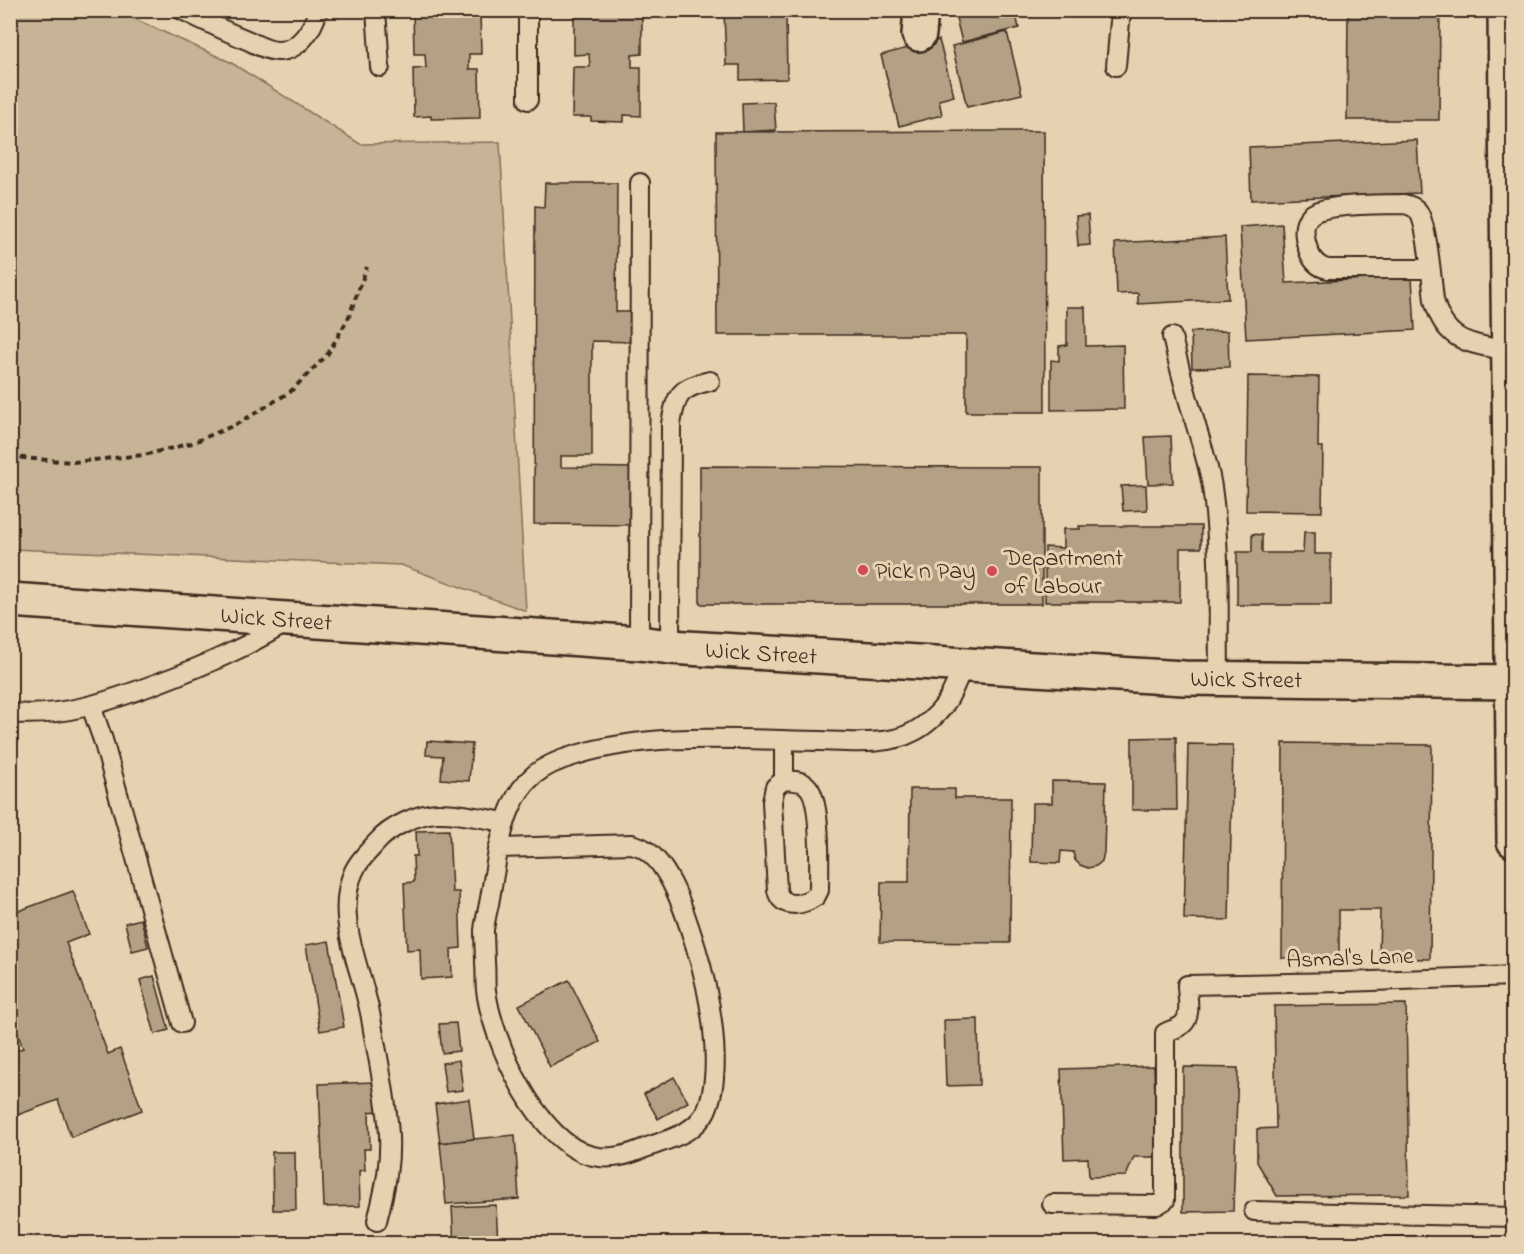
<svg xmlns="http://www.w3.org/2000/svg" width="1524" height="1254" viewBox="0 0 1524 1254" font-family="'Indie Flower',sans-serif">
<rect width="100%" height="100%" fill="#e6d2b0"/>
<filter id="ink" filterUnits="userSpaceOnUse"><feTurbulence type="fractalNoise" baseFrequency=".0167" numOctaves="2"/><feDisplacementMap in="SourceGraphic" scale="12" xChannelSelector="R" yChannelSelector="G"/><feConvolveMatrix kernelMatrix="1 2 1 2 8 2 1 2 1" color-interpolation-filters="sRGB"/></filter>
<g filter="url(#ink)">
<polygon fill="#c7b496" stroke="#816f5a" stroke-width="1.5" points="10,11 117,11 230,62 360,144 500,142 526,611 401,565 11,549"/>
<g fill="#b4a185" stroke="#3b2a1e" stroke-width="1.5">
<polygon points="413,10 480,10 481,54 469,54 469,69 479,69 480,118 431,119 431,116 414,117 413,69 426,68 425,54 414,54"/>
<polygon points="574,10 642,10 642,54 632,55 632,67 641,67 641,116 624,115 624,122 591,121 591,117 572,117 573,67 590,67 589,54 574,55"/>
<polygon points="724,10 786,10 787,79 740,80 740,65 726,65"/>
<polygon points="954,10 1015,10 1019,28 962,42"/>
<polygon points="1348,10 1440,10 1439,120 1347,120"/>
<polygon points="1007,32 1022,94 967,107 952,46"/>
<polygon points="939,40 954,96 939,100 942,115 899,126 881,55"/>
<polygon points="774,102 776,130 743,132 742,103"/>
<polygon points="1044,131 1045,412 966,412 966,335 717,335 716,132"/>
<polygon points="1417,140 1420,193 1251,200 1249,147"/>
<polygon points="545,183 617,183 616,312 635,312 635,342 592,341 592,456 561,456 561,467 636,468 636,525 534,524 535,206 544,207"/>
<polygon points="1088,215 1090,245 1078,246 1076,216"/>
<polygon points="1282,224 1286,283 1412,277 1415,330 1246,339 1240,227"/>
<polygon points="1225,237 1228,299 1138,304 1138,293 1117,294 1115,243"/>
<polygon points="1067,307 1085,307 1086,346 1123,345 1124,409 1051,410 1051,360 1059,361 1059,346 1067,345"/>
<polygon points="1228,331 1229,367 1192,368 1191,332"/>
<polygon points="1248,376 1319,377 1318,447 1323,447 1322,512 1246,511"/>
<polygon points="1171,436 1173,483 1148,484 1145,437"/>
<polygon points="700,466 1042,467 1042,604 700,604"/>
<polygon points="1146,485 1147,510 1123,511 1121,486"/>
<polygon points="1079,526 1201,526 1201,548 1180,548 1180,602 1045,602 1045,547 1063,548 1063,529 1080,529"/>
<polygon points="1304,532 1315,532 1315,554 1331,554 1331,605 1237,605 1237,552 1252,552 1252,534 1262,535 1262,553 1303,553"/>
<polygon points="1176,737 1177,810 1132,810 1132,738"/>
<polygon points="427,741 472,744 469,781 441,779 443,756 426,755"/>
<polygon points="1283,743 1432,745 1430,959 1379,958 1380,910 1339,910 1339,959 1282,958"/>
<polygon points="1188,744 1233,745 1229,920 1184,919"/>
<polygon points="1052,781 1106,782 1104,852 1102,861 1096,866 1088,868 1080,865 1075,860 1073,852 1061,851 1060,863 1031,862 1032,803 1052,803"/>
<polygon points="910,789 955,789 955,798 1011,798 1010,943 880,942 881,882 909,882"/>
<polygon points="449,830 452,892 459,892 461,948 451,949 452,977 421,979 420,949 407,950 404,883 414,882 413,856 417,856 416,831"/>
<polygon points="73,891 89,934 66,943 108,1054 120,1049 142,1110 71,1137 58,1100 15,1116 10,1104 10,1053 23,1048 10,1013 10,914"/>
<polygon points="141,919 148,947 132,951 125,923"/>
<polygon points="329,941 344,1027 320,1031 306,945"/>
<polygon points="154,976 169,1030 155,1034 140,980"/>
<polygon points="569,980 600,1042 550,1067 519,1005"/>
<polygon points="1406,1004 1409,1195 1277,1196 1257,1162 1257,1129 1276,1128 1274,1006"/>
<polygon points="978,1019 979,1085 946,1086 944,1020"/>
<polygon points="456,1023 459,1051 442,1053 439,1024"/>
<polygon points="459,1060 463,1090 446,1092 442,1063"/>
<polygon points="1154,1066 1157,1157 1134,1157 1126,1176 1089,1177 1088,1158 1064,1159 1061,1069"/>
<polygon points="1183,1067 1238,1068 1233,1211 1183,1212"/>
<polygon points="674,1077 688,1102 658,1119 644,1094"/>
<polygon points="375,1082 377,1111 369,1112 370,1149 364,1149 365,1170 359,1171 360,1206 324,1207 319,1084"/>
<polygon points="469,1099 474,1139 440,1143 435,1104"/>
<polygon points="515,1135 519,1199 446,1204 440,1143 474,1139"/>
<polygon points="272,1152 295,1152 296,1210 273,1210"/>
<polygon points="496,1205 498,1244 454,1244 452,1207"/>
<polygon points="1426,1236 1426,1244 1244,1244 1244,1240"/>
</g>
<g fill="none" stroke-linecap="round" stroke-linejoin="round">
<g stroke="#3b2a1e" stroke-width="22">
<g id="lane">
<path d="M182,10c22,11 43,21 65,30 9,4 20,11 31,11 21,0 35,-22 40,-41"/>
<polyline points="376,10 380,67"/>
<polyline points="528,10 528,100"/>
<polyline points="1116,66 1121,10"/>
<path d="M1430,269h-102c-12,-2 -18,-12 -21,-23 -3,-10 -5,-23 4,-31 14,-12 72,-10 93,-11 5,1 9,2 13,6 10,10 15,72 17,90 11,43 36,43 74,51"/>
<path d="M1172,337c6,25 12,50 20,75 7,25 16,49 20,75 9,63 6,128 7,191"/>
<polyline points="639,643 640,183"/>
<path d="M670,647l1,-223c5,-29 8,-36 39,-43"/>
<polyline points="91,706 103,740 182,1023"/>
<path d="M10,713c52,5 100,-12 148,-30 45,-17 88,-35 129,-61"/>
<polyline points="784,741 784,780"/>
<path d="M784,780c7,1 18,0 23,6 15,13 12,82 12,104l-3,6c-13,9 -35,14 -39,-6l-5,-88 3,-15z"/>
<path d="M499,848l133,-4c4,2 9,2 12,5 27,16 43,70 52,99 13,42 29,122 10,163 -11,23 -40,29 -61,37 -17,7 -33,12 -52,8 -54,-11 -101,-115 -107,-166 -1,-9 0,-18 -1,-27 0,-10 -1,-22 -1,-33 1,-9 3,-17 5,-26 3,-18 6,-35 9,-53 6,-27 14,-58 36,-76 12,-10 28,-16 42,-20 79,-24 164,-15 245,-14 27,1 67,5 92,-9 12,-6 27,-19 34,-31 7,-11 11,-24 17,-36"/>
<path d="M1052,1204l105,1 8,-5v-167c6,-3 14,-5 18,-9 9,-8 4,-28 4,-39l157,-3 170,-6"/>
<polyline points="1254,1211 1514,1217"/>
<path d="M377,1221c9,-35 15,-63 11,-99 -3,-27 -8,-55 -13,-81 -3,-14 -4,-28 -8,-41 -10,-41 -32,-87 -13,-129 5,-11 15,-20 23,-29 13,-15 40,-28 60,-29 20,-1 48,6 68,9"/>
</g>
</g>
<g stroke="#3b2a1e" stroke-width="38">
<g id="street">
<polyline points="1505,10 1514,841"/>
<polyline points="919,34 921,10"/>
<path id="s1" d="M10,600l629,43 31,4 514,31 330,4"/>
</g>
</g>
<polyline stroke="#3b2a1e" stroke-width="4" stroke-dasharray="6 4.5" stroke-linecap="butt" points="10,457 73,462 144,455 192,443 237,424 290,392 327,355 348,319 367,267"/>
<use href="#lane" stroke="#e6d2b0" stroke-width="18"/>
<use href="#street" stroke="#e6d2b0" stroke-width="33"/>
</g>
</g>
<g fill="#d1495b" stroke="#e6d2b0" stroke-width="2">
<circle cx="863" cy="570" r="6"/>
<circle cx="992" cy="571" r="6"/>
</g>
<g text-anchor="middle" stroke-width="6" stroke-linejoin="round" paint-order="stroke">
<g font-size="24" fill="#3b2a1e" stroke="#e6d2b0" text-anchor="start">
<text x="1004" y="565">Department<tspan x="1004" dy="28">of Labour</tspan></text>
<text x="875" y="578">Pick n Pay</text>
</g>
<g font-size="24" fill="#3b2a1e" stroke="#e6d2b0">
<text dy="8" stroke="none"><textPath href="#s1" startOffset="267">Wick Street</textPath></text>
<text dy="8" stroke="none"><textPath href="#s1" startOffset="753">Wick Street</textPath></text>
<text dy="8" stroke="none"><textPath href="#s1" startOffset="1239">Wick Street</textPath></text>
<text transform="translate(1350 957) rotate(-2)" y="8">Asmal's Lane</text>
</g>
</g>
<rect width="1524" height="1254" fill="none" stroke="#e6d2b0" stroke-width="36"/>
<rect x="18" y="18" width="1488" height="1218" fill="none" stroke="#3b2a1e" stroke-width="2" filter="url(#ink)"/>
</svg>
